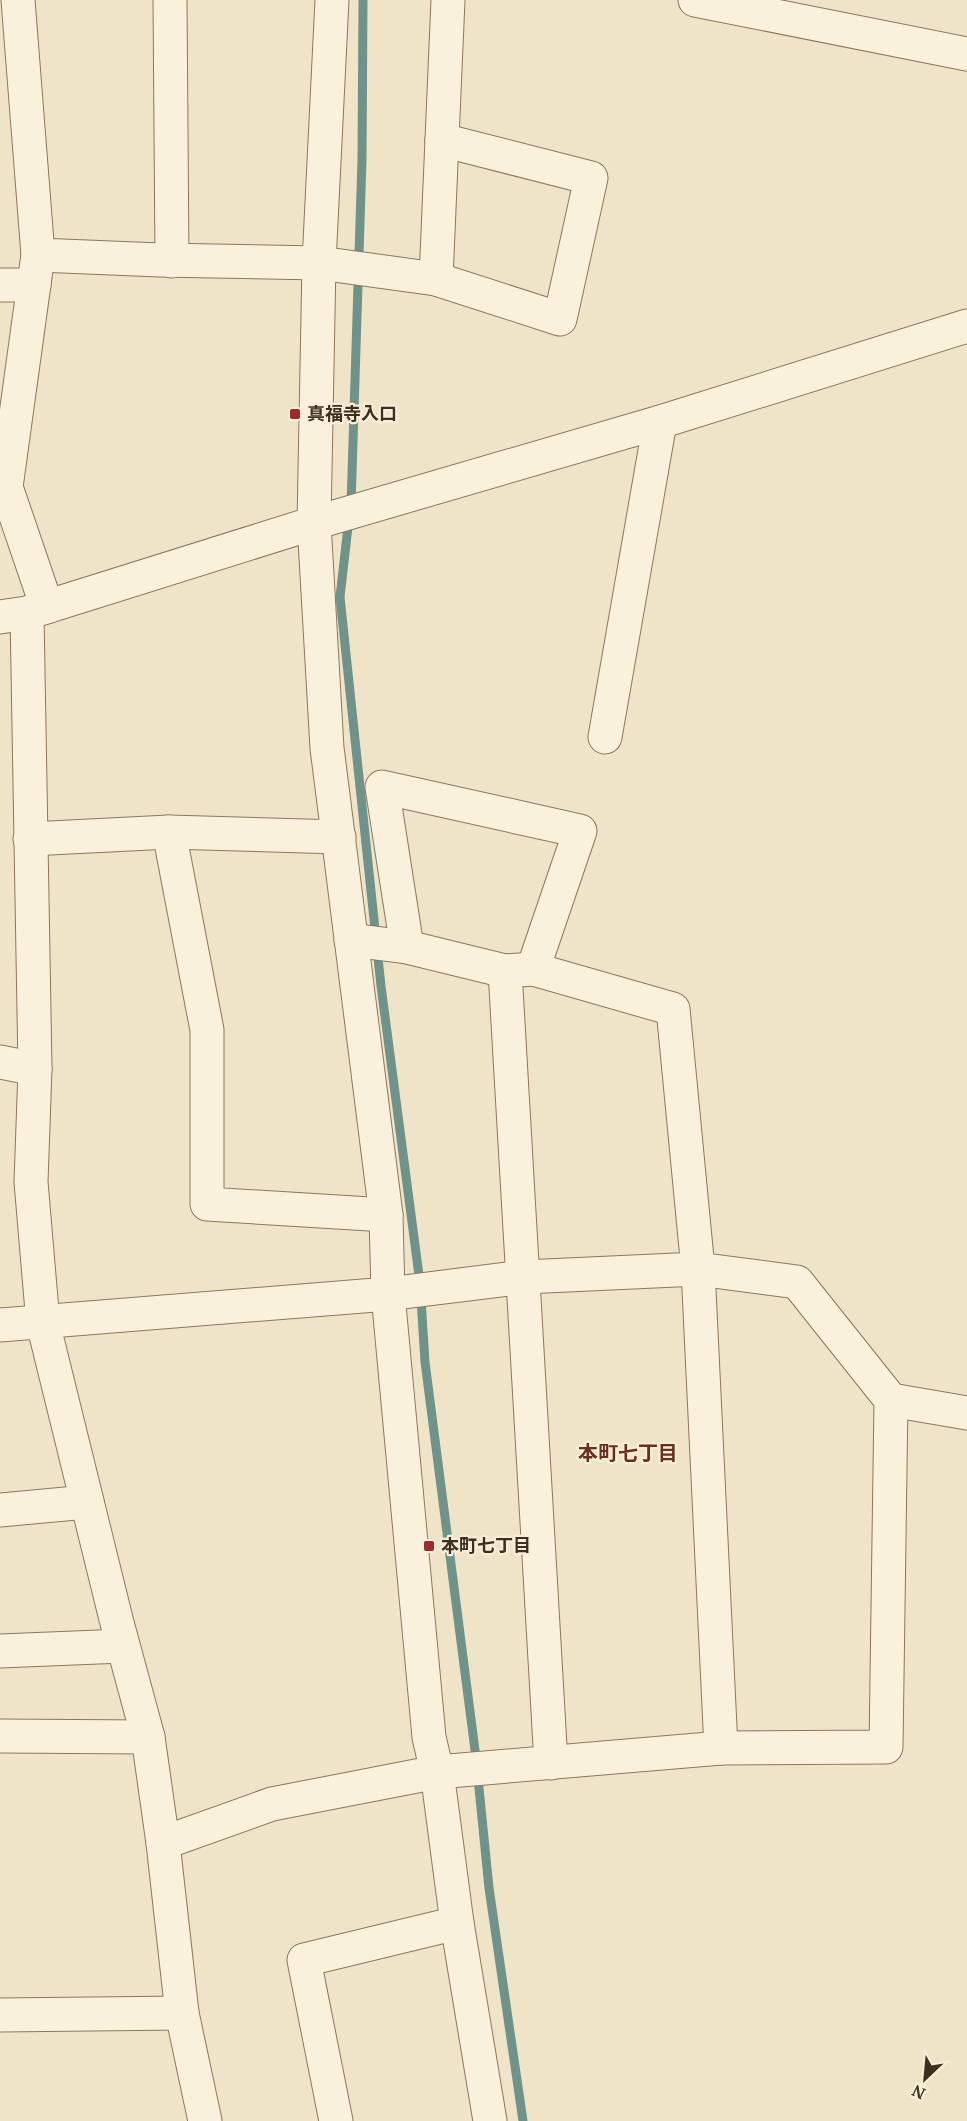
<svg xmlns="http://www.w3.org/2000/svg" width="967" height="2121" viewBox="0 0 967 2121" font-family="'PT Serif','Noto Sans JP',serif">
<rect width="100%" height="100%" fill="#f0e4c8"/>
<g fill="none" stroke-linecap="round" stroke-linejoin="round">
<g stroke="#6f938a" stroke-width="9">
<polyline points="351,505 362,160 363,0"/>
<polyline points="349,518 340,597 381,986 420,1283 425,1362 476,1758 489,1888 523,2121"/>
</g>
<g stroke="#8d765c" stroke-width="35">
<g id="minor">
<polyline points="18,0 38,255 160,260 319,263 436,279 448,0"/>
<polyline points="170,0 172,261"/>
<polyline points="332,0 319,263 314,523 327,748 386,1215 388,1294 429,1737 437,1772 457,1923 490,2121"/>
<polyline points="695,0 967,54"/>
<polyline points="38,255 6,487 47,607"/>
<polyline points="436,279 560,319 591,178 442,140"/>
<polyline points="0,285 34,285"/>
<polyline points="27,613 35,1069 31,1182 43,1323 116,1619 148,1737 163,1843 182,2013 205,2121"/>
<polyline points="0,617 27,613 314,523 660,422 967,326"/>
<polyline points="605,737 660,422"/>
<polyline points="169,832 207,1030 207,1204 386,1215"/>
<polyline points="30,839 169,832 339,837"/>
<polyline points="351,940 407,947 505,971 533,969 673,1009 698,1269 721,1748"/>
<polyline points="407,947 382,787 580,831 533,969"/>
<polyline points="505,971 551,1763"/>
<polyline points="0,1062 35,1069"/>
<polyline points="0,1325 388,1294 524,1277 698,1269 797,1282 891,1400 886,1747 721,1748 437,1772 272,1804 163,1843"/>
<polyline points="891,1400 967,1413"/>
<polyline points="0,1510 87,1502"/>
<polyline points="0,1651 123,1646"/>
<polyline points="0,1736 148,1737"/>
<polyline points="0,2015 182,2013"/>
<polyline points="336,2121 304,1960 457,1923"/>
</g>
</g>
<use href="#minor" stroke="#faf1dc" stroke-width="33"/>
</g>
<g fill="#9e2a2b" stroke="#f7eed8" stroke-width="2">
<rect x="289" y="408" width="12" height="12" rx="3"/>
<rect x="423" y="1540" width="12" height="12" rx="3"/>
</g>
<g text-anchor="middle" stroke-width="4.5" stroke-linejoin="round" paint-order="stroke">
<g font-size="18" font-weight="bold" fill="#3d2e20" stroke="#f7eed8" text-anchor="start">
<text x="307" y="420">真福寺入口</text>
<text x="441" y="1552">本町七丁目</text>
</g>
<g font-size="20" font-weight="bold" fill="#6b2e1e" stroke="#f7eed8">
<text x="628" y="1460">本町七丁目</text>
</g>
</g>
<g transform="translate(925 2079) rotate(206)" stroke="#f7eed8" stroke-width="4.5" paint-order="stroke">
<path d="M0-4.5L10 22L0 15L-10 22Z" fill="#3d2e20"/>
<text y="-9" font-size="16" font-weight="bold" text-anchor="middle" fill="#3d2e20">N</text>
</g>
</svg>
